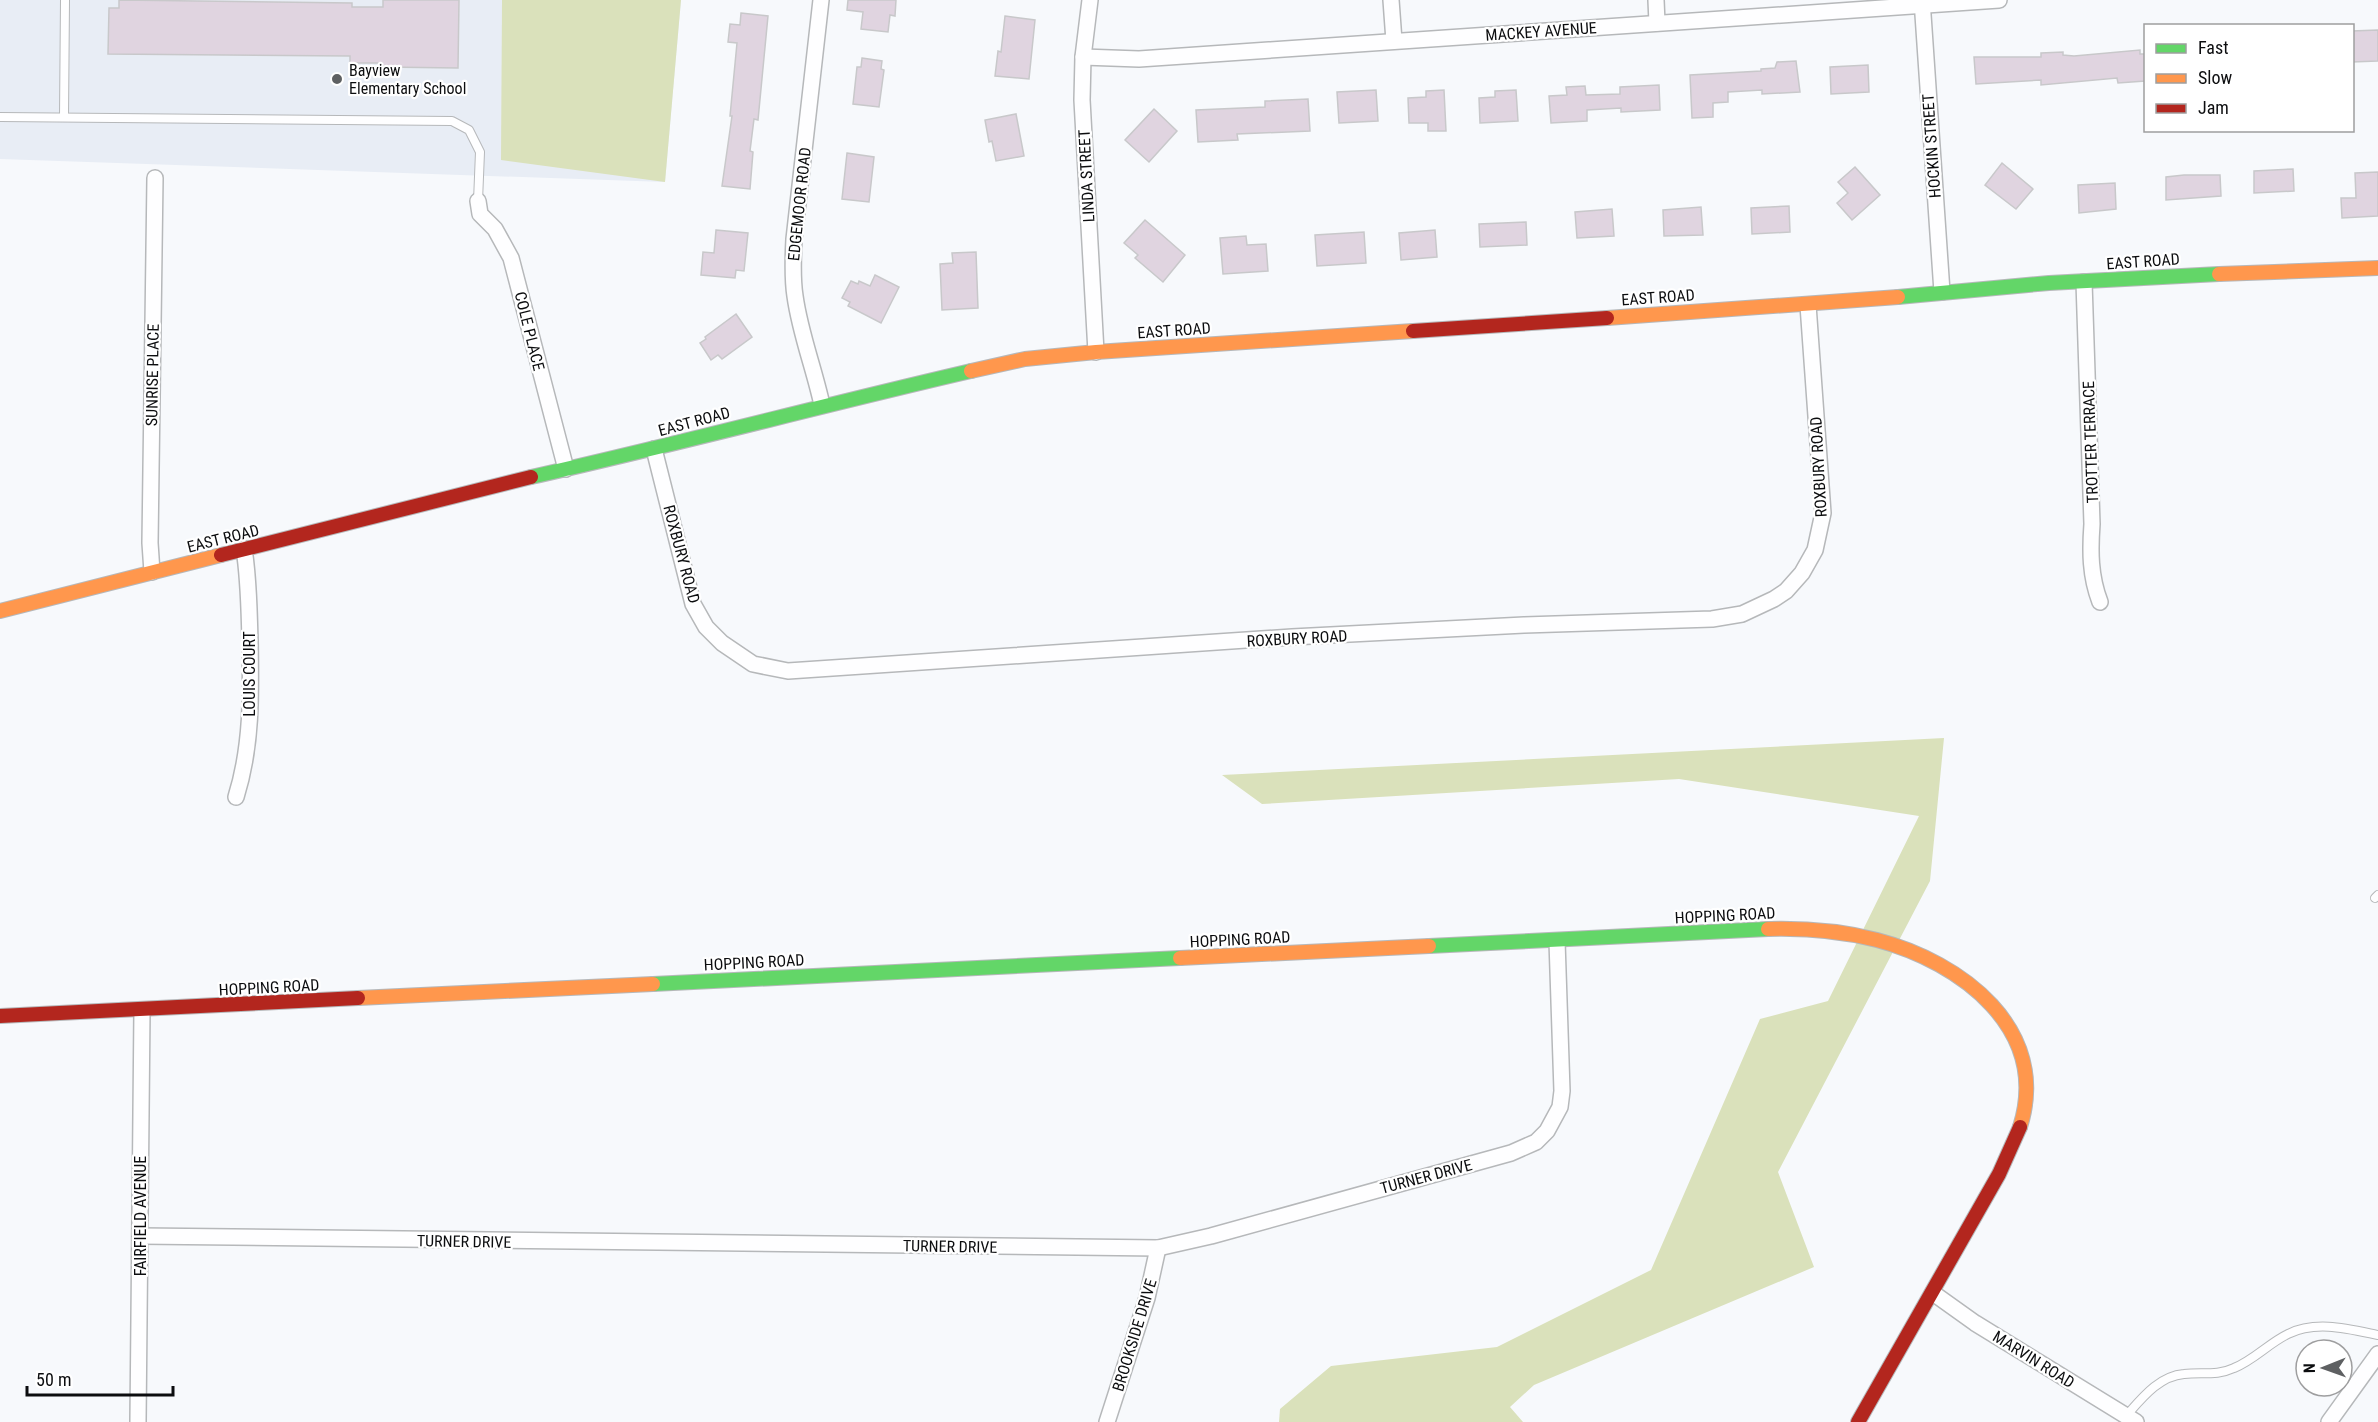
<svg xmlns="http://www.w3.org/2000/svg" width="2378" height="1422" viewBox="0 0 2378 1422" font-family="'Roboto Condensed',sans-serif">
<rect width="100%" height="100%" fill="#f7f9fc"/>
<polygon fill="#e8edf5" points="0,0 681,0 665,182 0,159"/>
<g fill="#dae1bb">
<polygon points="502,0 681,0 665,182 501,160"/>
<polygon points="1944,738 1930,881 1778,1172 1814,1267 1534,1385 1510,1407 1523,1422 1279,1422 1280,1409 1331,1366 1497,1347 1651,1270 1760,1019 1828,1001 1919,816 1679,779 1262,804 1222,775"/>
</g>
<g fill="#e0d4e0" stroke="#c8c8ca" stroke-width="1.5">
<polygon points="119,0 352,3 352,7 383,7 383,0 459,0 458,68 383,67 382,63 350,63 350,56 108,54 109,8 119,8"/>
<polygon points="848,0 896,0 895,16 890,15 888,32 861,29 863,12 847,10"/>
<polygon points="741,13 768,16 758,120 754,119 750,151 753,152 750,189 722,186 732,116 730,116 737,43 728,42 730,24 740,25"/>
<polygon points="1005,16 1035,20 1029,79 995,76 998,51 1001,52"/>
<polygon points="2378,30 2378,61 2352,62 2352,31"/>
<polygon points="2140,50 2140,54 2145,54 2145,81 2118,83 2117,78 2041,85 2041,80 1976,84 1974,57 2041,57 2041,53 2063,52 2063,55 2074,56"/>
<polygon points="862,58 882,61 881,69 884,70 879,107 853,104 857,67 861,67"/>
<polygon points="1796,61 1800,92 1762,94 1762,90 1728,92 1728,102 1713,103 1713,117 1692,118 1690,75 1761,71 1761,69 1775,68 1777,62"/>
<polygon points="1868,65 1869,92 1831,94 1830,67"/>
<polygon points="1659,85 1660,110 1621,112 1621,108 1587,110 1587,121 1551,123 1549,96 1567,95 1566,87 1585,86 1586,95 1620,94 1620,87"/>
<polygon points="1376,90 1378,121 1339,123 1337,92"/>
<polygon points="1444,90 1446,131 1428,131 1428,123 1409,123 1408,98 1426,97 1426,91"/>
<polygon points="1516,90 1518,121 1480,123 1479,98 1495,97 1495,91"/>
<polygon points="1308,99 1310,131 1237,134 1238,140 1198,142 1196,110 1265,107 1265,101"/>
<polygon points="1154,109 1177,131 1149,162 1125,140"/>
<polygon points="1016,114 1024,156 996,161 992,141 989,142 985,120"/>
<polygon points="847,153 874,157 869,202 842,199"/>
<polygon points="2002,163 2033,189 2016,209 1985,185"/>
<polygon points="1855,167 1880,195 1852,220 1837,203 1848,193 1838,182"/>
<polygon points="2293,169 2294,191 2254,193 2254,171"/>
<polygon points="2378,172 2378,216 2342,218 2341,198 2356,198 2355,173"/>
<polygon points="2184,175 2220,175 2221,196 2166,200 2166,177"/>
<polygon points="2115,183 2116,209 2079,213 2078,185"/>
<polygon points="1789,206 1790,232 1752,234 1751,208"/>
<polygon points="1701,207 1703,235 1664,236 1663,210"/>
<polygon points="1612,209 1614,236 1577,238 1575,212"/>
<polygon points="1145,220 1185,255 1163,282 1135,258 1138,255 1124,243"/>
<polygon points="1526,222 1527,245 1480,247 1479,224"/>
<polygon points="716,230 748,233 744,271 736,270 735,278 701,275 703,252 714,253"/>
<polygon points="1435,230 1437,257 1401,260 1399,233"/>
<polygon points="1364,232 1366,263 1317,266 1315,235"/>
<polygon points="1246,236 1247,245 1266,244 1268,271 1223,274 1220,238"/>
<polygon points="976,252 978,308 942,310 940,264 953,263 952,253"/>
<polygon points="875,275 899,287 881,323 848,306 850,302 842,298 851,281 858,284 859,281 870,286"/>
<polygon points="736,314 752,337 722,359 718,355 711,360 700,343 706,339 705,337"/>
</g>
<g fill="none" stroke-linecap="round" stroke-linejoin="round">
<g stroke="#b6b8ba" stroke-width="10">
<g id="lane">
<polyline points="0,117 452,121 469,130 480,152 478,201"/>
<polyline points="64,117 65,0"/>
<polyline points="2375,898 2378,895"/>
<path d="M2126,1416c16,-18 33,-40 58,-42 18,-2 33,2 50,-6 20,-8 35,-25 54,-34 28,-14 61,-5 90,1"/>
</g>
</g>
<g stroke="#b6b8ba" stroke-width="18">
<g id="street">
<path d="M821,0l-27,239c-1,19 -2,38 1,57 5,37 19,72 27,109"/>
<polyline points="1090,0 1083,57 1082,100 1096,352"/>
<polyline points="1391,0 1394,41"/>
<polyline points="1656,0 1657,23"/>
<polyline points="1922,0 1942,292"/>
<polyline points="1083,57 1139,59 1999,0"/>
<polyline points="478,201 480,214 495,229 511,258 566,469"/>
<path d="M2084,282l8,242c-2,27 -2,52 8,78"/>
<polyline points="654,449 693,604 706,627 722,643 753,664 788,671 1292,637 1524,625 1712,619 1742,614 1774,599 1786,591 1802,573 1815,550 1823,513 1808,305"/>
<polyline points="152,572 150,543 155,178"/>
<path d="M236,797c16,-51 15,-103 14,-156 -1,-31 -1,-61 -6,-92"/>
<polyline points="140,1236 1158,1248 1211,1236 1511,1153 1536,1142 1547,1131 1560,1107 1562,1091 1557,941"/>
<polyline points="1933,1293 1975,1323 2136,1422"/>
<polyline points="138,1422 142,1010"/>
<polyline points="1107,1422 1147,1298 1158,1248"/>
<polyline points="2329,1422 2378,1354"/>
</g>
</g>
<g stroke="#b6b8ba" stroke-width="16">
<g id="fast">
<polyline points="1898,297 2049,283 2219,274"/>
<path d="M531,477c147,-33 293,-72 440,-106"/>
<polyline points="1429,946 1768,929"/>
<polyline points="653,984 1180,958"/>
</g>
</g>
<g stroke="#b6b8ba" stroke-width="16">
<g id="slow">
<polyline points="2219,274 2378,268"/>
<polyline points="1607,318 1898,297"/>
<polyline points="971,371 1025,359 1096,352 1413,331"/>
<polyline points="0,611 221,555"/>
<path d="M1768,929c36,-1 74,2 109,11 84,22 174,89 143,187"/>
<polyline points="1180,958 1429,946"/>
<polyline points="358,998 653,984"/>
</g>
</g>
<g stroke="#b6b8ba" stroke-width="16">
<g id="jam">
<polyline points="1413,331 1607,318"/>
<polyline points="221,555 531,477"/>
<polyline points="0,1016 358,998"/>
<polyline points="1858,1422 1999,1174 2020,1127"/>
</g>
</g>
<use href="#lane" stroke="#fefeff" stroke-width="8"/>
<use href="#street" stroke="#fefeff" stroke-width="15"/>
<use href="#fast" stroke="#63d668" stroke-width="14"/>
<use href="#slow" stroke="#ff974d" stroke-width="14"/>
<use href="#jam" stroke="#b3261e" stroke-width="14"/>
</g>
<circle fill="#5e6062" stroke="#fff" stroke-width="2" cx="337" cy="79" r="6"/>
<g text-anchor="middle" stroke-width="4.5" stroke-linejoin="round" paint-order="stroke">
<g font-size="16" fill="#0c0d0f" stroke="#fff">
<text transform="translate(1541 31) rotate(-4)" y="6">MACKEY AVENUE</text>
<text transform="translate(1931 146) rotate(-94)" y="6">HOCKIN STREET</text>
<text transform="translate(1086 176) rotate(-93)" y="6">LINDA STREET</text>
<text transform="translate(799 204) rotate(-84)" y="6">EDGEMOOR ROAD</text>
<text transform="translate(2143 261) rotate(-4)" y="6">EAST ROAD</text>
<text transform="translate(1658 297) rotate(-4)" y="6">EAST ROAD</text>
<text transform="translate(1174 330) rotate(-4)" y="6">EAST ROAD</text>
<text transform="translate(530 331) rotate(76)" y="6">COLE PLACE</text>
<text transform="translate(152 375) rotate(-89)" y="6">SUNRISE PLACE</text>
<text transform="translate(694 421) rotate(-15)" y="6">EAST ROAD</text>
<text transform="translate(2090 442) rotate(-92)" y="6">TROTTER TERRACE</text>
<text transform="translate(1818 467) rotate(-93)" y="6">ROXBURY ROAD</text>
<text transform="translate(223 538) rotate(-14)" y="6">EAST ROAD</text>
<text transform="translate(682 554) rotate(75)" y="6">ROXBURY ROAD</text>
<text transform="translate(1297 638) rotate(-3)" y="6">ROXBURY ROAD</text>
<text transform="translate(249 674) rotate(-90)" y="6">LOUIS COURT</text>
<text transform="translate(1725 915) rotate(-3)" y="6">HOPPING ROAD</text>
<text transform="translate(1240 939) rotate(-3)" y="6">HOPPING ROAD</text>
<text transform="translate(754 962) rotate(-3)" y="6">HOPPING ROAD</text>
<text transform="translate(269 987) rotate(-3)" y="6">HOPPING ROAD</text>
<text transform="translate(1426 1176) rotate(-15)" y="6">TURNER DRIVE</text>
<text transform="translate(140 1216) rotate(-90)" y="6">FAIRFIELD AVENUE</text>
<text transform="translate(464 1241) rotate(1)" y="6">TURNER DRIVE</text>
<text transform="translate(950 1246) rotate(1)" y="6">TURNER DRIVE</text>
<text transform="translate(1134 1335) rotate(-73)" y="6">BROOKSIDE DRIVE</text>
<text transform="translate(2034 1359) rotate(32)" y="6">MARVIN ROAD</text>
</g>
<g font-size="16" fill="#0c0d0f" stroke="#fff" text-anchor="start">
<text x="349" y="76">Bayview<tspan x="349" dy="18">Elementary School</tspan></text>
</g>
</g>
<rect x="2144" y="24" width="210" height="108" fill="#ffffff" stroke="#9e9e9f" stroke-width="1.5"/>
<rect x="2156" y="44" width="30" height="9" fill="#63d668" stroke="#9e9e9f" stroke-width="1.5"/>
<text x="2198" y="54" font-size="18" fill="#0c0d0f">Fast</text>
<rect x="2156" y="74" width="30" height="9" fill="#ff974d" stroke="#9e9e9f" stroke-width="1.5"/>
<text x="2198" y="84" font-size="18" fill="#0c0d0f">Slow</text>
<rect x="2156" y="104" width="30" height="9" fill="#b3261e" stroke="#9e9e9f" stroke-width="1.5"/>
<text x="2198" y="114" font-size="18" fill="#0c0d0f">Jam</text>
<g transform="translate(2324 1368) rotate(269)"><circle r="28" fill="#ffffff" stroke="#9e9e9f" stroke-width="1.5"/>
<path d="M0-4.5L10 22L0 15L-10 22Z" fill="#5e6062"/>
<text y="-9" font-size="16" font-weight="bold" text-anchor="middle" fill="#0c0d0f">N</text>
</g>
<path d="M27 1386v9h146v-9" fill="none" stroke="#0c0d0f" stroke-width="3"/>
<text x="36" y="1386" font-size="18" fill="#0c0d0f" stroke="#ffffff" stroke-width="4.5" paint-order="stroke">50 m</text>
</svg>
